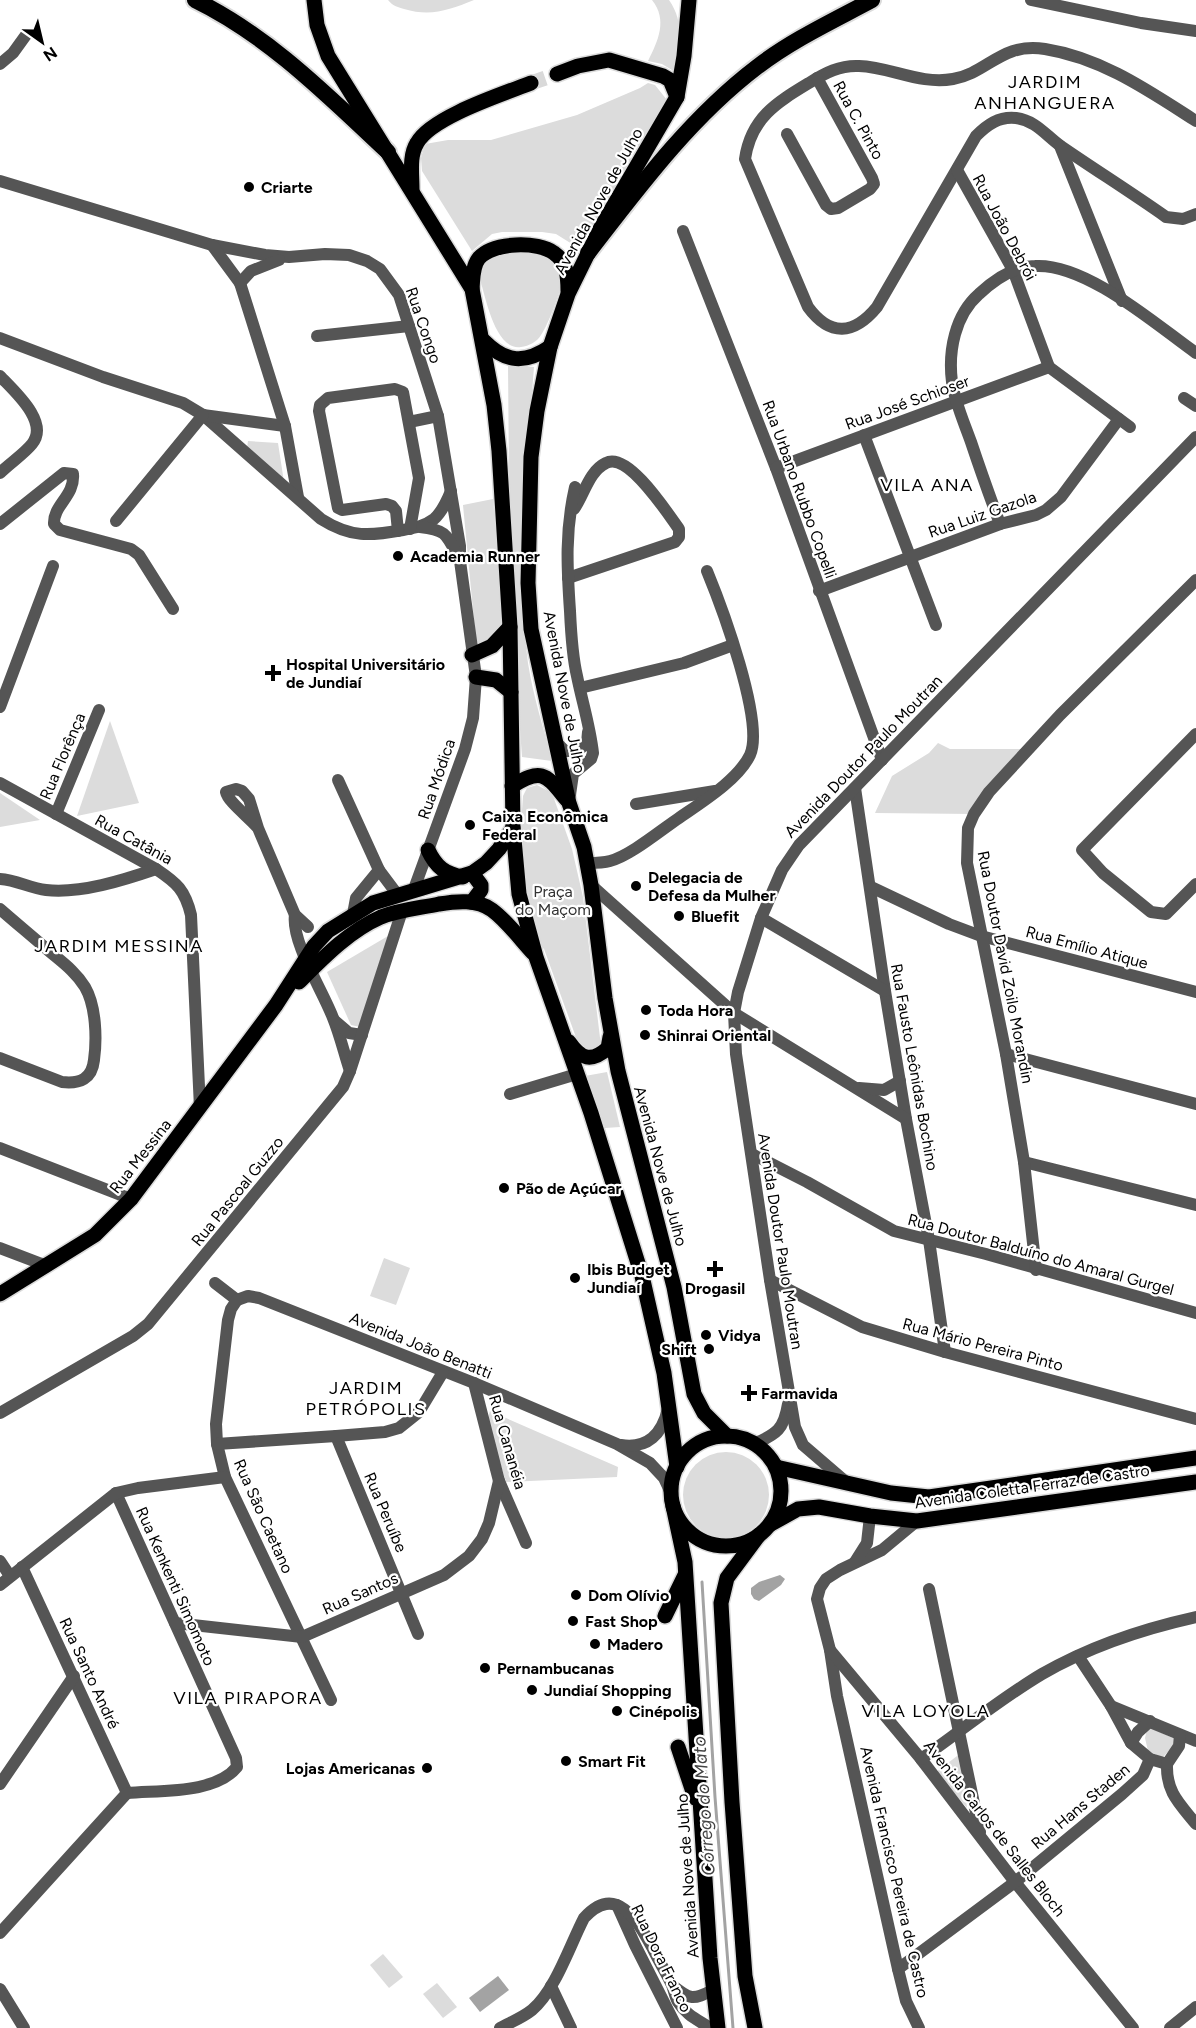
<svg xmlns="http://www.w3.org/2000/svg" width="1196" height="2028" viewBox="0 0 1196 2028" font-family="Figtree,sans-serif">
<rect width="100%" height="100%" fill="#fff"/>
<g fill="#dcdcdc">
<path d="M388,0h86c-25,10 -43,17 -70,9 -7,-2 -11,-3 -16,-9z"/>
<path d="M652,0h17c16,23 11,47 8,73l-15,-9 -14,-3c10,-20 20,-41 4,-61z"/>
<polygon points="648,83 655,85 667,100 580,249 556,234 542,232 502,232 492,234 472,251 422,171 421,158 425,144 448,140 491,140 577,115 640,88"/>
<path d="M520,250l31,6 13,23c-6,16 -14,43 -23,56 -4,7 -12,11 -20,12 -27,4 -36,-54 -43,-75 8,-17 25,-19 42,-22z"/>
<path d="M508,365l26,2c-7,98 -20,198 -6,296 5,33 16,66 24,98l-30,-4 -12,-166z"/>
<polygon points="248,441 278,443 284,482 247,448"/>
<polygon points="493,499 503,624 492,639 483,644 476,642 463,505"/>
<polygon points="110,721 139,803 77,816"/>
<polygon points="938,743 950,749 1028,749 974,814 875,813 892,776 929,753"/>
<polygon points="537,785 552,793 572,849 583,897 601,1046 582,1054 544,949 531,936 520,838 523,796 527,788"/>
<polygon points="0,793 40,820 0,827"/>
<polygon points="388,936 360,1027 351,1025 327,972"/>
<polygon points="607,1072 620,1127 605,1128 585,1076"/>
<polygon points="384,1258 410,1268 396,1305 370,1296"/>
<polygon points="490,1411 618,1467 617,1477 506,1482 487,1421"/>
<circle cx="726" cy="1495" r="43"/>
<polygon points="1147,1729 1153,1729 1175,1739 1175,1745 1162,1758 1148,1751 1145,1738"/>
<polygon points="961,1753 967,1808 936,1772"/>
<polygon points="383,1954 403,1977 389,1988 370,1965"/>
<polygon points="437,1983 457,2007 443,2018 423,1994"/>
</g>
<g fill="#a3a3a3">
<polygon points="780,1575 785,1579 781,1585 759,1601 754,1599 751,1594 751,1588 759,1582"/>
<polygon points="498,1976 509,1990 480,2012 469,1998"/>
</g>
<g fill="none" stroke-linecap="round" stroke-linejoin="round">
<polyline stroke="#a3a3a3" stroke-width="3" points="702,1582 715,1797 733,2028"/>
<polyline stroke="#d9d9d9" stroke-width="15" stroke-dasharray="15 8" stroke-linecap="butt" points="531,83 557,74"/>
<g stroke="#dbdbdb" stroke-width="18">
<g id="major">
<polyline points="314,0 317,25 328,56 472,289 494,405 499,451 510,627 513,828 519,894 536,957 591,1113 642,1276 664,1373 677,1467"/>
<polyline points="689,0 684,56 677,97 600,229 568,294 550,347 537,411 531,457 528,583 531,629 569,803 584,847 591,885 605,998 618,1071 674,1287 694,1394 704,1413 727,1436"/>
<polyline points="557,74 578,66 609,60 663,76 670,80 677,97"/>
<path d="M412,189c0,-16 -3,-33 5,-46 14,-26 86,-49 114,-60"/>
<path d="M472,289c1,-10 0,-22 7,-31 14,-16 59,-17 75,-5 13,9 14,24 14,38"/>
<path d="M484,341c22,22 41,23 66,6"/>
<polyline points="472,655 492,646 510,627"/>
<polyline points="476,677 496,680 511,692"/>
<path d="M512,786c31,-19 34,-11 55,14"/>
<path d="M428,850c8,17 17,24 35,27"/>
<polyline points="472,902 481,890 481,885 472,873"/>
<path d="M299,982c24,-24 50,-51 82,-65 18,-7 39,-9 58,-13 18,-3 38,-5 53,6 15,11 28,29 41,43"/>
<path d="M569,1042c12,17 22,21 39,6l2,-11"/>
<polyline points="0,1294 95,1235 131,1199 276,1005 314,946 328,931 373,903 472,873 486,863 499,849 513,828"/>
<circle cx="726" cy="1491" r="55"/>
<polyline points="776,1467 891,1493 929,1497 1196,1458"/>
<polyline points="673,1506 685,1562 710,1958 718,2028"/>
<polyline points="771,1524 798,1509 819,1507 870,1516 917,1521 1196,1482"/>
<polyline points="665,1616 685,1575"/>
<polyline points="678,1747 695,1798"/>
<polyline points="755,2028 745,1976 732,1802 721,1603 727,1578 759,1535"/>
</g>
</g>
<g stroke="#dbdbdb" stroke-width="20">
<g id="highway">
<path d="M195,0c74,36 133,96 193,152"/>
<path d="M588,253c51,-66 102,-135 169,-186 35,-27 76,-46 115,-67"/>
</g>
</g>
<g stroke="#555" stroke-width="12">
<polyline points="1031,0 1141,23 1196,31"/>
<polyline points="0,64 13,53 26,35"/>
<path d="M1196,121c-47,-30 -94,-63 -151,-72 -44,-7 -57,24 -92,30 -33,6 -62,-12 -94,-13 -19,-1 -34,7 -50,17 -33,20 -58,35 -64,76l63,148c22,30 46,28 69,0l99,-171c11,-11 23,-20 40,-18 21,3 30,18 46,29 35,24 70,46 104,70l17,2 13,-5"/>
<polyline points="787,134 826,205 831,209 838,208 870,189 874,184 872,178 817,78"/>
<polyline points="1060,146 1122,301"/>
<polyline points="957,170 1013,270 1049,367"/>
<polyline points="0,181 212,245 265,255 289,257 325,254 349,255 367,261 380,269 399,295 438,416 460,546 460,561 476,677 473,718 465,749 414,889"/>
<polyline points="683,231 776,468 882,760"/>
<polyline points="212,245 240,283 285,426 298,497"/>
<polyline points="240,283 251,271 279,260"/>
<polyline points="317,336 409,326"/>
<path d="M0,338l103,39 80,26 20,12 118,104c30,19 49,17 82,11 11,-2 22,-4 31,-11 8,-7 13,-18 17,-28"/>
<polyline points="1049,367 1130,427"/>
<path d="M0,376c14,15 50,46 32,68 -8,10 -22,19 -32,29"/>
<polyline points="1184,398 1196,406"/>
<polyline points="203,415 285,426"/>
<polyline points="409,422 438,416"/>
<polyline points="864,435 936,625"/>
<polyline points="776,468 1049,367"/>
<polyline points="116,521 203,415"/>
<path d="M0,524l64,-51 9,1c2,22 -20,31 -19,50l6,6 71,19 8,6 34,54"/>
<path d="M1000,524c-10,-27 -20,-55 -29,-82 -7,-20 -16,-39 -19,-60 -4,-31 3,-67 27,-88 15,-14 34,-28 56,-28 51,-3 120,58 161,87"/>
<path d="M420,527c25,3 26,6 37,28"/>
<polyline points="398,531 396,511 392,506 386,504 342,510 338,508 319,411 320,405 328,398 395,389 403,392 419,478 410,529"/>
<path d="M568,578l107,-36 4,-5v-8c-11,-15 -51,-78 -73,-66 -17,8 -22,32 -32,46"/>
<polyline points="819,591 1000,524 1036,515 1046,510 1061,497 1119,419"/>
<polyline points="580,688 684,663 733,645"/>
<polyline points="0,707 53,566"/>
<polyline points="1196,734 1082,850 1103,873 1151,912 1166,914 1196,884"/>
<polyline points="555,741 565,751 577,751 587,743 588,732"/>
<polyline points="338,780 379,870 397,894"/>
<path d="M0,783l156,86c21,14 29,21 35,46l9,193"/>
<polyline points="855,788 885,991 906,1119 929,1240 945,1352"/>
<path d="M570,795l3,-21 18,-15 2,-6c-3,-27 -11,-52 -16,-77 -5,-21 -6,-43 -7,-65 -3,-44 -5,-80 5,-124"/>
<polyline points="636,804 715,791"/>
<polyline points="56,814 99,710"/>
<path d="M258,828c-8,-10 -30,-26 -32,-36l10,-3 6,2 7,8 9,29 37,87 13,12"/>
<path d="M587,863c7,0 16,0 23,-2 20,-5 51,-31 69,-43 23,-16 59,-38 71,-63 15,-33 -29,-150 -43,-184"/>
<path d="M0,879c16,1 30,9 46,11 34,4 78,-10 110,-21"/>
<polyline points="591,885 734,1013 906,1119"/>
<polyline points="871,887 949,924 981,936 1196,992"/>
<path d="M0,909c16,14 33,28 49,42 13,11 27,21 36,36 11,19 12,51 9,73 -2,19 -14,24 -32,22l-62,-24"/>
<polyline points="353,914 356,898 379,870"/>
<path d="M295,915c-4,27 28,76 38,103 7,17 11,35 17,53"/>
<polyline points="761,918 885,991"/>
<polyline points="335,1021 349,1033 362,1035"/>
<polyline points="1006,1054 1196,1104"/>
<polyline points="859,1088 884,1090 900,1081"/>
<polyline points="510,1094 577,1074"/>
<polyline points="0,1148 131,1199"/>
<polyline points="752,1154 807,1182 894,1231 986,1254 1196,1313"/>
<polyline points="1024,1162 1196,1205"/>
<polyline points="0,1248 47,1266"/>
<polyline points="1036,1270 1024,1162 1006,1054 967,863 968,828 974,814 989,792 1060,715 1196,580"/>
<polyline points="770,1280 862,1327 945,1352 1196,1419"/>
<polyline points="215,1283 237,1300"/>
<polyline points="237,1300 248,1296 259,1298 474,1383 617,1444 650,1463 664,1478 671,1493"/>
<polyline points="237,1300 231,1309 228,1320 216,1424 217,1444 225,1477 331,1700"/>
<polyline points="474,1383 499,1481 526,1543"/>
<polyline points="0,1413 133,1336 148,1324 329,1104 343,1087 350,1071 402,911"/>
<polyline points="336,1436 418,1634"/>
<polyline points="217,1444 336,1436 385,1432 399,1428 419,1412 443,1372"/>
<path d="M754,1444c23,-10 30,-15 34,-40"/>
<path d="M621,1445c27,4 41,-11 47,-36"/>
<polyline points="846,1482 803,1445 795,1427 770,1280 736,1054 734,1013 738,992 761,918 782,870 799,845 1196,437"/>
<path d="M116,1493l120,265 1,9c-22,27 -76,23 -110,26"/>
<polyline points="917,1521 882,1550 840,1570 826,1579 820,1588 817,1599 830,1650 837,1696 898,1969 906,2001 919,2028"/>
<polyline points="0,1561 10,1576"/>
<polyline points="855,1562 867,1543 870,1516"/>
<polyline points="22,1567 127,1793"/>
<polyline points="0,1585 116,1493 138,1488 225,1477"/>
<polyline points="929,1589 980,1832"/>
<polyline points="175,1623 302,1637 444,1575 469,1556 482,1539 489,1523 499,1481"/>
<polyline points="830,1650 921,1759 1015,1882 1133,2028"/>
<polyline points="1078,1656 1111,1706 1131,1743 1150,1759 1167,1764"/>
<polyline points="1111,1706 1196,1741"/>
<polyline points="1131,1743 1138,1732 1150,1721"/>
<path d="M921,1759c40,-28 79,-60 121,-85 48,-28 100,-45 154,-57"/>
<path d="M1167,1764c-1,28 12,39 29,60"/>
<polyline points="1167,1764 1179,1746 1180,1735"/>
<polyline points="0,1784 74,1676"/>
<polyline points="617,1905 635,1945 677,2028"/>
<polyline points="0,1933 127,1793"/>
<polyline points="898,1969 1015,1882 1122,1794 1143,1775 1150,1759"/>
<polyline points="551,1986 571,2028"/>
<path d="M673,1986c17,14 20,14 40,4"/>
<polyline points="0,1989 24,2028"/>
<path d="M500,2028c11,-6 22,-10 32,-18 23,-19 38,-65 52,-92 32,-35 53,2 68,29 6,13 14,25 20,38 2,5 3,12 6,17 8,13 20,18 32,26"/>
<polyline points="1170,2028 1196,2007"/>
</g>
<use href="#major" stroke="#000" stroke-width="15"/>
<use href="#highway" stroke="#000" stroke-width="16"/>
</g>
<g fill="#000" stroke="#fff" stroke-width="2">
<circle cx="249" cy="187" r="6"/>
<circle cx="398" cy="556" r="6"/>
<path d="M270 664h6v6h6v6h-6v6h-6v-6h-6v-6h6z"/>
<circle cx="470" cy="825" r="6"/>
<circle cx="636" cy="886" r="6"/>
<circle cx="679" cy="916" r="6"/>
<circle cx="646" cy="1010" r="6"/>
<circle cx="645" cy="1035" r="6"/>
<circle cx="504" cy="1188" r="6"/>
<path d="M712 1260h6v6h6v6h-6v6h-6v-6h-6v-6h6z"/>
<circle cx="575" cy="1278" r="6"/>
<circle cx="706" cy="1335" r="6"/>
<circle cx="709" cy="1349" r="6"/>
<path d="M746 1384h6v6h6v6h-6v6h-6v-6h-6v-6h6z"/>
<circle cx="576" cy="1595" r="6"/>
<circle cx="573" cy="1621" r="6"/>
<circle cx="595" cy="1644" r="6"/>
<circle cx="485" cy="1668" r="6"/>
<circle cx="532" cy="1690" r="6"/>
<circle cx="617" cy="1711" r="6"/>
<circle cx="566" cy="1761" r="6"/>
<circle cx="427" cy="1768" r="6"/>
</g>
<g text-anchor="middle" stroke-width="4.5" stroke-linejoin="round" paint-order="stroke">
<g font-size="16" fill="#000" stroke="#fff">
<text transform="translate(859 120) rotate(61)" y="6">Rua C. Pinto</text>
<text transform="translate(598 201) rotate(-61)" y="6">Avenida Nove de Julho</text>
<text transform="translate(1005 227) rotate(62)" y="6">Rua João Debrói</text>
<text transform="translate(424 325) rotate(71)" y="6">Rua Congo</text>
<text transform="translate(907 402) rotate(-20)" y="6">Rua José Schioser</text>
<text transform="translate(800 489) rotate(70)" y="6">Rua Urbano Rubbo Copelli</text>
<text transform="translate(982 514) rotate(-19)" y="6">Rua Luiz Gazola</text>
<text transform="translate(565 692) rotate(79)" y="6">Avenida Nove de Julho</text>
<text transform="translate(62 756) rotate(-67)" y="6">Rua Florênça</text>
<text transform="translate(863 756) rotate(-46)" y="6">Avenida Doutor Paulo Moutran</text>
<text transform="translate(436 779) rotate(-71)" y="6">Rua Módica</text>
<text transform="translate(134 839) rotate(29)" y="6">Rua Catânia</text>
<text transform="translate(1087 947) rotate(15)" y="6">Rua Emílio Atique</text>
<text transform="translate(1006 967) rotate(79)" y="6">Rua Doutor David Zoilo Morandin</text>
<text transform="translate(915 1067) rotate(80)" y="6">Rua Fausto Leônidas Bochino</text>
<text transform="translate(140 1156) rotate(-52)" y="6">Rua Messina</text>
<text transform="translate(661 1166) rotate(75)" y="6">Avenida Nove de Julho</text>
<text transform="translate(237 1191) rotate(-51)" y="6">Rua Pascoal Guzzo</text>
<text transform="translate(781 1241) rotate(81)" y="6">Avenida Doutor Paulo Moutran</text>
<text transform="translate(1041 1254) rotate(15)" y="6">Rua Doutor Balduíno do Amaral Gurgel</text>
<text transform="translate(983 1344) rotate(15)" y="6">Rua Mário Pereira Pinto</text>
<text transform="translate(421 1345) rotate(22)" y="6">Avenida João Benatti</text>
<text transform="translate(508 1442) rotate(74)" y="6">Rua Cananéia</text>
<text transform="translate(1032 1486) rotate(-8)" y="6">Avenida Coletta Ferraz de Castro</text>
<text transform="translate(386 1512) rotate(67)" y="6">Rua Peruíbe</text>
<text transform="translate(264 1516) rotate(66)" y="6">Rua São Caetano</text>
<text transform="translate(176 1586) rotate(66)" y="6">Rua Kenkenti Simomoto</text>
<text transform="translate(360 1593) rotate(-24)" y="6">Rua Santos</text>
<text transform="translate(90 1673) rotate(65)" y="6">Rua Santo André</text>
<text transform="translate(1080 1806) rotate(-40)" y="6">Rua Hans Staden</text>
<text transform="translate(995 1828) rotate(52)" y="6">Avenida Carlos de Salles Bloch</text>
<text transform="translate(895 1872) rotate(77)" y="6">Avenida Francisco Pereira de Castro</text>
<text transform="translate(687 1876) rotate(-94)" y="6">Avenida Nove de Julho</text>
<text transform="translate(662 1958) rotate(64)" y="6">Rua Dora Franco</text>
</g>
<g font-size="16" font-weight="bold" fill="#000" stroke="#fff" text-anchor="start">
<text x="261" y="193">Criarte</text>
<text x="410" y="562">Academia Runner</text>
<text x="286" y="670">Hospital Universitário<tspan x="286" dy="18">de Jundiaí</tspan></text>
<text x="482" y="822">Caixa Econômica<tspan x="482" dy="18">Federal</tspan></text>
<text x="648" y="883">Delegacia de<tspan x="648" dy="18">Defesa da Mulher</tspan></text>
<text x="691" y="922">Bluefit</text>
<text x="658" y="1016">Toda Hora</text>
<text x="657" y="1041">Shinrai Oriental</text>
<text x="516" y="1194">Pão de Açúcar</text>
<text x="587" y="1275">Ibis Budget<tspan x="587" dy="18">Jundiaí</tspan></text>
<text x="715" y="1294" text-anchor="middle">Drogasil</text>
<text x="718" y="1341">Vidya</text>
<text x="697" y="1355" text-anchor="end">Shift</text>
<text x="761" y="1399">Farmavida</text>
<text x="588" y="1601">Dom Olívio</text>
<text x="585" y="1627">Fast Shop</text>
<text x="607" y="1650">Madero</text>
<text x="497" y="1674">Pernambucanas</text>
<text x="544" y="1696">Jundiaí Shopping</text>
<text x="629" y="1717">Cinépolis</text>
<text x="578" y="1767">Smart Fit</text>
<text x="415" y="1774" text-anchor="end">Lojas Americanas</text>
</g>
<g font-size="16" fill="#333" stroke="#fff">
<text x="553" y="897">Praça<tspan x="553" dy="18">do Maçom</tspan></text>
</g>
<g font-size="18" letter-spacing="1.5" fill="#000" stroke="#fff">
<text x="1045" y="88">JARDIM<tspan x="1045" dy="21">ANHANGUERA</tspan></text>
<text x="927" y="491">VILA ANA</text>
<text x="119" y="952">JARDIM MESSINA</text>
<text x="366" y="1394">JARDIM<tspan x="366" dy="21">PETRÓPOLIS</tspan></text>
<text x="248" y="1704">VILA PIRAPORA</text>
<text x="926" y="1717">VILA LOYOLA</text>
</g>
<g font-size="18" font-style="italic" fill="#444" stroke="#fff">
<text transform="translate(704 1806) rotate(-94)" y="6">Córrego do Mato</text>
</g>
</g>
<g transform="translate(42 42) rotate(146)" stroke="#ffffff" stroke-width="4.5" paint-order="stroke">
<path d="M0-4.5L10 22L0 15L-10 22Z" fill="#000000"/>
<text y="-9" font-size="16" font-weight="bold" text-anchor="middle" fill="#000000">N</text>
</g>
</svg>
